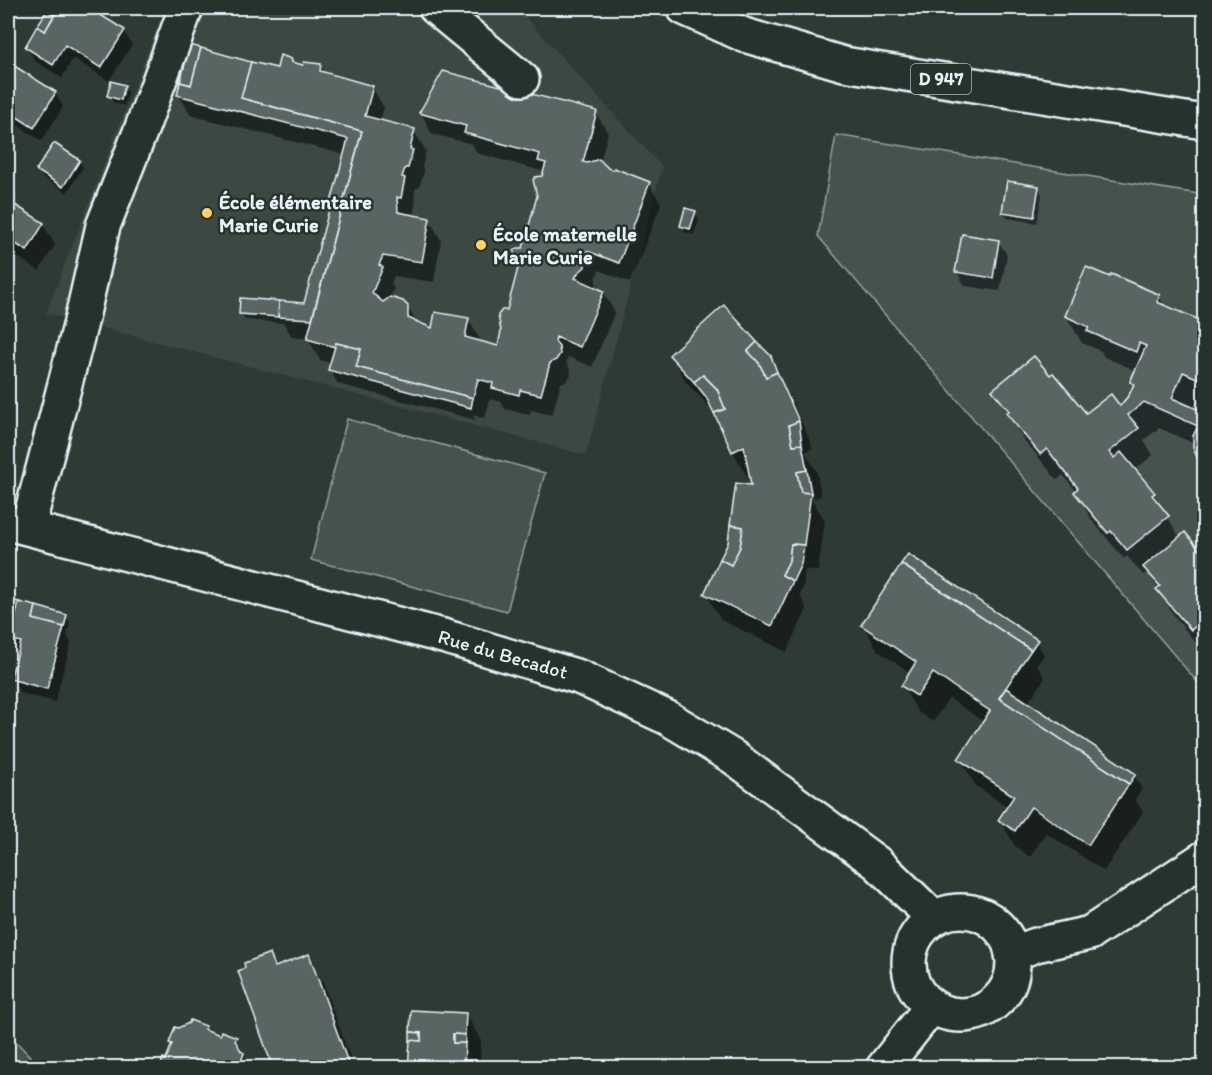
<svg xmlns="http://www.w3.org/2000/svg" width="1212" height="1075" viewBox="0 0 1212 1075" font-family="Itim,sans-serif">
<rect width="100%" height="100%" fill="#2e3b35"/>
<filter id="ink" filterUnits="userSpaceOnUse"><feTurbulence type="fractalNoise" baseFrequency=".0167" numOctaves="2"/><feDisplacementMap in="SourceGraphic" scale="12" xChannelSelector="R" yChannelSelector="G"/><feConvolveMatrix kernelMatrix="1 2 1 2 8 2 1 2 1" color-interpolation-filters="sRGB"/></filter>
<g filter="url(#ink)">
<polygon fill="#3b4843" points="165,8 517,8 662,167 586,455 46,313"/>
<g fill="#45524e" stroke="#96a2a3" stroke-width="1.5" fill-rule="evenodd">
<path d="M836,135l368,60v127l-47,-20 3,-7 -48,-21 -2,3 -24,-10 -21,49 24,11 -2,4 49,20 3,-8 7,3 -16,35 4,3 -5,11 -9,11 -9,-12 -25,19 -33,-40 -3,2 -16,-19 -42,34 17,21 -2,2 33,41 7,-5 31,39 -4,4 33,41 4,-2 16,19 42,-34 -17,-21 2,-2 -33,-41 -7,6 -5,-6 30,-24 -11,-13 16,-13 54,24c-7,15 -6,27 6,39v85l-3,2 -16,-20 -42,35 17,19 -3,3 34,41 5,-4 8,9v55l-386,-454zM1007,181l32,5 -5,31 -32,-5zM962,234l37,6 -6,38 -37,-6z"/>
<polygon points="1183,372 1204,381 1204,412 1172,398"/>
<polygon points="347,419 545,473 507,611 311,560"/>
<polygon points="8,1033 40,1067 8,1067"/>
</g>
<g fill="#0007">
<polygon points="61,8 86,8 124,31 132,45 109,81 73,58 62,78 35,61 27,47 48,13 55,17"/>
<polygon points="291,60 293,64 304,66 320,66 325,74 372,87 384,108 380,121 414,131 426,151 422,167 424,172 419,188 416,188 414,196 416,200 413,216 429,219 441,240 434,282 394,276 391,284 394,288 390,298 407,306 417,323 433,330 468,319 480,340 480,343 499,348 545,172 477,153 472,144 432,134 421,113 596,113 608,133 600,162 607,170 649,183 661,204 630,283 599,270 596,278 596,289 603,292 615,312 592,367 568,357 566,362 570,369 571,375 567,381 561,383 552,415 531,410 530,415 505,409 501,402 490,399 485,418 479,417 479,419 477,416 473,416 476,420 338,384 330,370 332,363 320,360 308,338 292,337 284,323 245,320 241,313 305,304 345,155 191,115 179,95 278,70"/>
<polygon points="8,64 55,93 63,107 42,141 8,119"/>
<polygon points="124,87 128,93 124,106 113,102 109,95"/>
<polygon points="79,161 83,167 67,193 42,177 38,170"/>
<polygon points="1038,187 1042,194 1037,223 1007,218 1004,212"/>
<polygon points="8,188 11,195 10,198 14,200 19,209 43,224 55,245 39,271 8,251"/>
<polygon points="695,213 699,219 694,235 685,232 681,226"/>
<polygon points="998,241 1007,255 1000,291 965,286 957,272"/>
<polygon points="1159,296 1165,307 1204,323 1204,401 1198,398 1193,409 1204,414 1204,467 1199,458 1195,444 1159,428 1144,440 1153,455 1134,471 1154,494 1180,538 1201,554 1204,552 1204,653 1174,616 1148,572 1143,575 1127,556 1124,559 1091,519 1076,491 1063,475 1057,480 1024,440 994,391 1086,415 1120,408 1135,386 1132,382 1137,371 1104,357 1101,351 1082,343 1066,316"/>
<polygon points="671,355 780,380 792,400 813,448 805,452 817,472 821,496 815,498 812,492 809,494 825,521 818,571 805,570 803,588 800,595 807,609 787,652 721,620 706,594 753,487 751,476 748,478 734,453 752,444 712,406 710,408 686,382"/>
<polygon points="8,600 66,616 70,623 67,635 71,643 55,702 20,693 12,679 19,652 8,649"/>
<polygon points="863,625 1036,641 1044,655 1037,665 1045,678 1027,704 1134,775 1142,789 1135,799 1143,812 1104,871 1046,833 1030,857 1015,846 1000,820 1008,807 976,786 960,759 984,722 949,698 933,722 918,712 902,686 911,673 878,651"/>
<polygon points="269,954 277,968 308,956 323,983 354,1068 275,1068"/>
<polygon points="466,1014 481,1041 480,1061 474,1061 477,1068 409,1068"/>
<polygon points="205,1027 207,1032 221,1036 222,1033 236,1038 251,1068 161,1068 167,1061 172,1047 170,1043"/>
</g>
<g fill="#596563" stroke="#e8f1f8" stroke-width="1.5">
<polygon points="59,8 79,8 91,15 94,11 125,30 101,68 65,45 53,65 25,47 37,26 45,31"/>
<polygon points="79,8 89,8 94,11 91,15"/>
<polygon points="47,11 54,15 45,31 37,26"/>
<polygon points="190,45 201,48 191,85 180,82"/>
<polygon points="201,48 251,62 241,98 362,131 312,319 278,317 279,301 304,303 348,139 177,95 180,82 191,85"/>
<polygon points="280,55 292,59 291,62 303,65 304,62 321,64 320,71 373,86 365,116 415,129 410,149 413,150 408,168 405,168 402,177 405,178 401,198 397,197 398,212 430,218 422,262 383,256 379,265 383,267 372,293 383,302 390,297 403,301 408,306 408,318 432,328 435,312 469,318 465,337 498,346 501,331 498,315 502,310 507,310 518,268 514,251 518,248 523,248 537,196 533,180 535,177 542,176 546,163 538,161 540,154 464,133 466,126 419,113 443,71 597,111 583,162 587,163 599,159 608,168 613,170 614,168 650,182 619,263 587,251 584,256 585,267 578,273 575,278 604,291 580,347 556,337 555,341 559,347 560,354 556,360 550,363 541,395 520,390 519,395 492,388 493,383 478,379 473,398 356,367 361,349 336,343 335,347 307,339 362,131 241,98 251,62 277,68"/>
<polygon points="8,62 56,92 34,128 8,111"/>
<polygon points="111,81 125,85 121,100 107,96"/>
<polygon points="54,143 80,160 63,187 36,170"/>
<polygon points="1007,181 1039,186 1034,217 1002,212"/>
<polygon points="8,194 15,199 12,203 44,223 27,251 8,239"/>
<polygon points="685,208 696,211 690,229 680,226"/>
<polygon points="962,234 999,240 993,278 955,272"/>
<polygon points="1086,267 1110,277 1111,274 1160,295 1157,302 1204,322 1204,320 1204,381 1183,372 1172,398 1204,412 1204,465 1198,459 1193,448 1193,436 1198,426 1144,402 1128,415 1139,428 1109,452 1114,458 1121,452 1155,493 1152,495 1169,516 1127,550 1111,531 1108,533 1074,492 1078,488 1047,449 1040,454 1006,413 1009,411 992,390 1034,356 1050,375 1053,373 1086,413 1111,394 1120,406 1129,395 1134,384 1130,382 1146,346 1139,343 1136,352 1087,331 1089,327 1065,316"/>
<polygon points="240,298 279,301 278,317 239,314"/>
<polygon points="724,305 757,342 748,351 759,363 766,377 777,372 799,421 789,425 793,445 802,444 807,470 797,472 801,492 811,493 804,545 791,544 789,561 782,575 793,581 772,626 704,594 720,559 731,565 740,547 743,527 730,525 736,483 751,485 744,446 732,452 714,413 725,409 717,389 703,375 694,382 669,355"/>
<polygon points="757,342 771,356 777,372 766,377 759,363 748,351"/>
<polygon points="336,343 361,349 356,367 473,398 471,408 328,370"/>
<polygon points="703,375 717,389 725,409 714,413 706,397 694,382"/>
<polygon points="799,421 802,444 793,445 789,425"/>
<polygon points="807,470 811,493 801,492 797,472"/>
<polygon points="730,525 743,527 740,547 731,565 720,559 728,543"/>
<polygon points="1185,532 1201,552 1204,550 1204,635 1196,626 1191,630 1156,589 1160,586 1143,567"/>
<polygon points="791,544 804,545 801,564 793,581 782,575 789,561"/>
<polygon points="908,554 1038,640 1031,650 901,564"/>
<polygon points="901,564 1031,650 999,698 1129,784 1088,845 1031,807 1015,831 998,820 1014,796 958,759 990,711 933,673 917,696 901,686 916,662 861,625"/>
<polygon points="8,599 19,602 10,639 8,638"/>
<polygon points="19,602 36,606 33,619 64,627 47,689 10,679 21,642 10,639"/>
<polygon points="36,606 67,615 64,627 33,619"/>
<polygon points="1006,688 1136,774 1129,784 999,698"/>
<polygon points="270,953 275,967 309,954 350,1068 273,1068 238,971 245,968 244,963"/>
<polygon points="411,1010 466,1013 465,1035 453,1034 453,1043 465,1043 464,1068 408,1068 410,1040 421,1041 421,1033 410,1032"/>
<polygon points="190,1020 206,1026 204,1029 220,1035 221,1031 237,1037 235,1040 241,1051 244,1053 239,1068 160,1068 163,1058 166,1059 172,1044 169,1043 175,1027 178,1028 189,1023"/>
<polygon points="410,1032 421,1033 421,1041 410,1040"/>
<polygon points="453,1034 465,1035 465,1043 453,1043"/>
</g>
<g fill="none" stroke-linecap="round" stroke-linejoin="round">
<g stroke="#e8f1f8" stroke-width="38">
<g id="minor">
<polyline points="436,8 522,79"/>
<polyline points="8,523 443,636 579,677 668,718 733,757 877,863 934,918"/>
<polyline points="28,527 81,322 103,226 143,125 186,8"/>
<circle cx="961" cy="963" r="52"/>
<polyline points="1012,954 1036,945 1090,933 1204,858"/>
<polyline points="883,1068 932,1006"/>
</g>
</g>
<g stroke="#e8f1f8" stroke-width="38">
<polyline id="major" points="684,8 744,35 844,64 1204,122"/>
</g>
<use href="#minor" stroke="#26332d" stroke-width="33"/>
<use href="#major" stroke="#26332d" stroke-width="33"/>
</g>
</g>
<g fill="#ffd166" stroke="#26332d" stroke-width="2">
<circle cx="207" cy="213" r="6"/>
<circle cx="481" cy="245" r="6"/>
</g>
<g text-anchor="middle" stroke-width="5" stroke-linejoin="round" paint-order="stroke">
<rect fill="#26332d" stroke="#aeb8bb" stroke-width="1.5" x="911" y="64" width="60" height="30" rx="4.5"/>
<g font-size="18" font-weight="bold" fill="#e8f1f8">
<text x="941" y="85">D 947</text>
</g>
<g font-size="20" font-weight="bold" fill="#e8f1f8" stroke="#26332d" text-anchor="start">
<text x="219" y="209">École élémentaire<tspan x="219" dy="23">Marie Curie</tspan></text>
<text x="493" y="241">École maternelle<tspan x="493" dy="23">Marie Curie</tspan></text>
</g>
<g font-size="20" fill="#e8f1f8" stroke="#26332d">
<text transform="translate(503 654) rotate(16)" y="7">Rue du Becadot</text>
</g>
</g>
<rect width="1212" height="1075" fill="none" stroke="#26332d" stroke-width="30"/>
<rect x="15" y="15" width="1182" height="1045" fill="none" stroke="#e8f1f8" stroke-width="2" filter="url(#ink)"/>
</svg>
